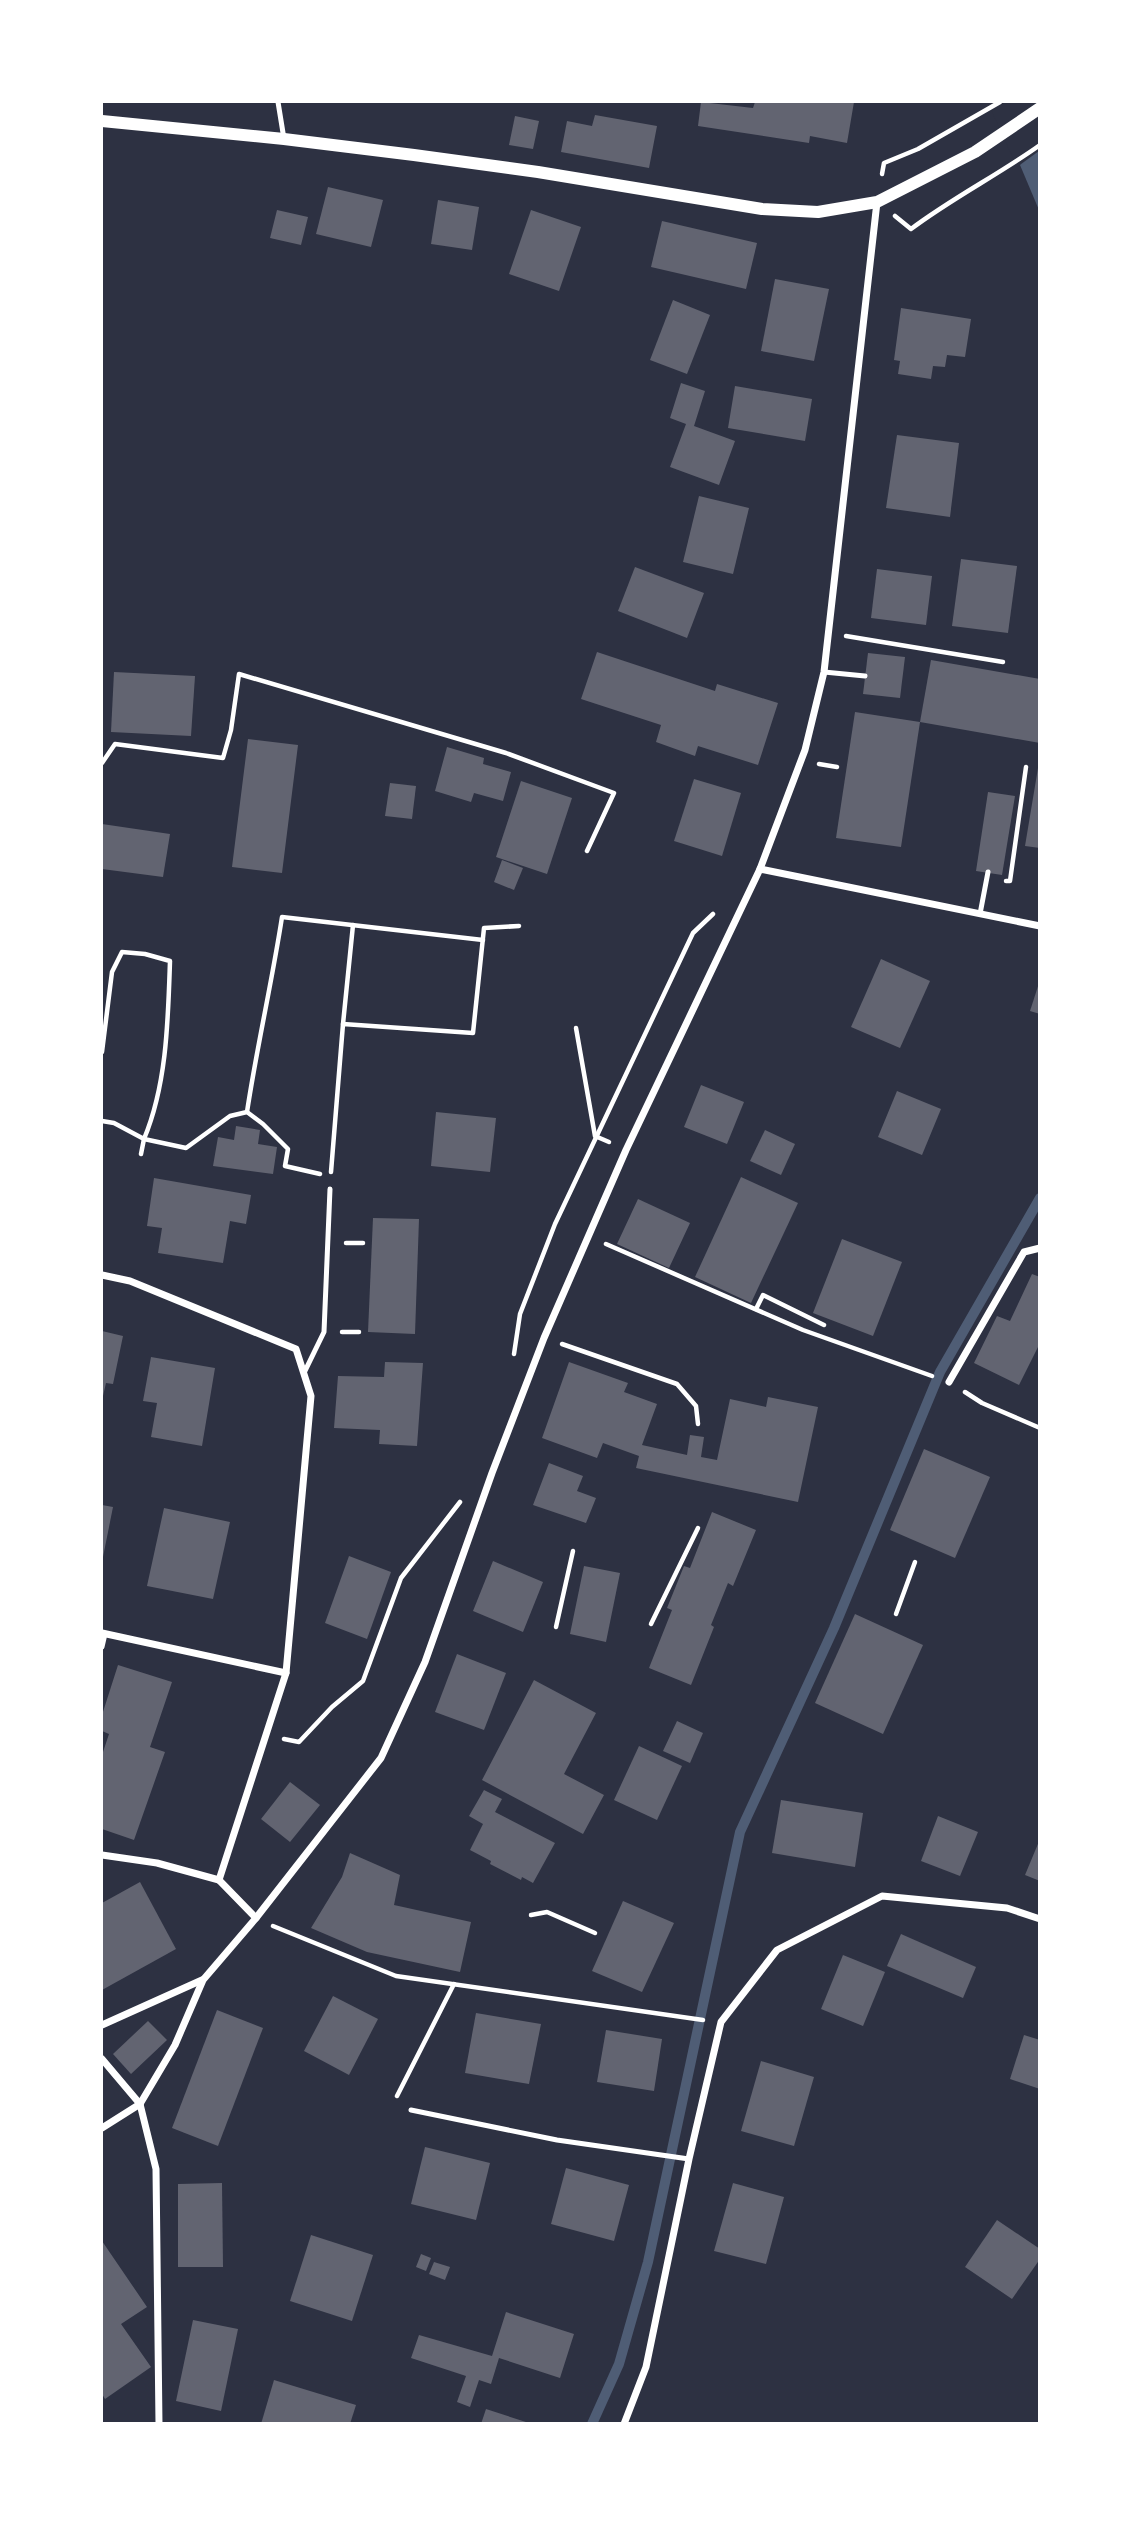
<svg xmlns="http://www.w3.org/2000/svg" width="1141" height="2525" viewBox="0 0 1141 2525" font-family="'Source Serif 4',serif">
<rect width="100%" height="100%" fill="#2d3142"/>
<polygon fill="#4f5d75" points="1039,124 1039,210 1020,165"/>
<polygon fill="#2d3142" points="989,102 1033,102 1040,115 1039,151 1017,167 988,103"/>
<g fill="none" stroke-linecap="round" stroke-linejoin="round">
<polyline stroke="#4f5d75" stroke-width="10" points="592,2424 619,2364 648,2262 740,1832 834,1628 940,1372 1040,1198"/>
</g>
<g fill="#626471">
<polygon points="701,102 753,108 755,102 854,102 847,143 810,136 809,143 698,126"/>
<polygon points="595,115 657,126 649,168 561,152 567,121 592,126"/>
<polygon points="515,116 539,121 533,149 509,145"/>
<polygon points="328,187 383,200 371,247 316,234"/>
<polygon points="438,200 479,207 472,250 431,244"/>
<polygon points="277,210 308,217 301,245 270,238"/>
<polygon points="531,210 581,227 559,291 509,274"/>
<polygon points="662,221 757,243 746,289 651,267"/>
<polygon points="775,279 829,289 814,361 761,351"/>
<polygon points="673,300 710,315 687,374 650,360"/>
<polygon points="901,308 971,319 965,357 947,355 945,367 933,366 931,379 898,374 900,361 894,360"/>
<polygon points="681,383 705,391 694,426 735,441 719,485 670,467 686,424 670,418"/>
<polygon points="735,386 812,399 805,441 728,428"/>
<polygon points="897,435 959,443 950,517 886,508"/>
<polygon points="699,496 749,508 733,574 683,562"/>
<polygon points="961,559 1017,566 1008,633 952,626"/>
<polygon points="635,567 704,593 687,638 618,611"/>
<polygon points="877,569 932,576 926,625 871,618"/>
<polygon points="597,652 715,691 717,684 778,703 758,765 698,746 695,756 656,742 661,725 581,699"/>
<polygon points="868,653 905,657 900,698 863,694"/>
<polygon points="931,660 1040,679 1040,743 920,722"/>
<polygon points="114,672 195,676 191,736 111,732"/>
<polygon points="855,712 920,722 901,847 836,838"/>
<polygon points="248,739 298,745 282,873 232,867"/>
<polygon points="447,747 484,758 483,764 511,772 503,801 474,793 471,802 435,791"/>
<polygon points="1038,768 1040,768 1040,848 1025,846"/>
<polygon points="694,779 741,793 722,856 674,841"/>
<polygon points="521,781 572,798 547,874 496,857"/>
<polygon points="390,783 416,786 412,819 385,816"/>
<polygon points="988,792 1015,796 1002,875 976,871"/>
<polygon points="102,824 170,834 163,877 102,869"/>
<polygon points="502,860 523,868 514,890 494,882"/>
<polygon points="881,959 930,981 900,1048 851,1027"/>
<polygon points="1040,980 1040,1014 1030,1011"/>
<polygon points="701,1085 744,1102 727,1144 684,1127"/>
<polygon points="897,1091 941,1109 922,1155 878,1137"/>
<polygon points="436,1112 496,1118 490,1172 431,1166"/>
<polygon points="236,1126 260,1130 258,1144 277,1147 273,1174 213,1166 218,1137 234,1140"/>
<polygon points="765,1130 795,1144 781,1175 750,1161"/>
<polygon points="741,1177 798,1203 751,1303 695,1277"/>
<polygon points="154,1178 251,1195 246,1224 230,1221 223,1263 158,1253 162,1228 147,1226"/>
<polygon points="638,1199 690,1223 669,1268 617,1244"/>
<polygon points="373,1218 419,1219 415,1334 368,1332"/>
<polygon points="842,1239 902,1262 873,1336 813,1313"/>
<polygon points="1032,1274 1040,1277 1040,1343 1019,1385 974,1363 997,1316 1010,1321"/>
<polygon points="102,1331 123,1336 113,1384 106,1383 103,1396"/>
<polygon points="151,1357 215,1368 202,1446 151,1437 157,1403 143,1401"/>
<polygon points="385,1362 423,1363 417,1446 379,1444 380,1430 334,1428 338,1376 384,1377"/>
<polygon points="569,1362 628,1383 624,1392 657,1404 642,1445 687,1455 690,1435 704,1437 701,1457 717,1460 730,1399 766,1407 768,1397 818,1407 798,1502 636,1468 639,1456 603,1443 597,1458 542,1438"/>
<polygon points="924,1449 990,1477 955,1558 890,1530"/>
<polygon points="549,1463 583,1476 577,1491 596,1498 586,1523 533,1505"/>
<polygon points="102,1505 113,1507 103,1557 102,1557"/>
<polygon points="164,1508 230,1522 213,1599 147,1586"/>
<polygon points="712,1512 756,1530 733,1586 728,1583 711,1625 714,1627 691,1685 649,1668 672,1610 667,1608 684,1566 690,1568"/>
<polygon points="349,1556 391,1572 367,1639 325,1623"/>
<polygon points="493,1561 543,1582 523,1632 473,1611"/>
<polygon points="584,1566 620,1573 606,1642 570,1634"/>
<polygon points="855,1614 923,1645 883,1734 815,1703"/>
<polygon points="457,1654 506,1673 484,1730 435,1712"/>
<polygon points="118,1665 172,1682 150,1747 165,1752 134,1840 102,1829 102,1755 109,1734 102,1731 102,1715"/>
<polygon points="534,1680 596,1713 564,1774 604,1795 583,1834 482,1780"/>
<polygon points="677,1721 703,1733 690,1763 663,1751"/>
<polygon points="639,1746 682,1766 657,1820 614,1800"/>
<polygon points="290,1782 320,1805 290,1842 261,1819"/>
<polygon points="484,1790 502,1799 495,1812 555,1843 533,1883 522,1877 521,1880 490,1864 491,1861 470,1850 483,1824 469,1816"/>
<polygon points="781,1800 863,1813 855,1867 772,1853"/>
<polygon points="938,1816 978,1832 960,1876 921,1861"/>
<polygon points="1040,1839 1040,1881 1025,1875"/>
<polygon points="350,1853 400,1875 394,1905 471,1922 460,1972 367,1952 311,1928 342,1877"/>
<polygon points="140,1882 176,1949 102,1990 102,1903"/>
<polygon points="623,1901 674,1923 642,1992 592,1971"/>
<polygon points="901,1934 976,1967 963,1998 887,1966"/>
<polygon points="843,1955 885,1972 863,2026 821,2009"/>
<polygon points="333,1996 378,2019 349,2075 304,2051"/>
<polygon points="217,2010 263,2028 218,2146 172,2128"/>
<polygon points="476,2013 541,2024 529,2084 465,2073"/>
<polygon points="148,2021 167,2040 131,2074 113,2054"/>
<polygon points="606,2030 662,2039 654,2091 597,2082"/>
<polygon points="1024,2035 1040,2040 1040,2089 1010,2079"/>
<polygon points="761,2061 814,2077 794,2146 741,2131"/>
<polygon points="425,2147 490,2163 476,2220 411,2204"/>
<polygon points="566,2168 629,2185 614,2241 551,2224"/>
<polygon points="222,2183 223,2267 178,2267 178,2184"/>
<polygon points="733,2183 784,2197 766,2264 714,2251"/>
<polygon points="997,2220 1040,2249 1040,2259 1012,2299 965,2267"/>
<polygon points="311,2235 373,2255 352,2321 290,2301"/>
<polygon points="102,2241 147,2307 121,2324 151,2367 105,2399 102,2394"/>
<polygon points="421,2254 431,2258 426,2271 416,2267"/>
<polygon points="434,2262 450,2267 445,2280 429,2274"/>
<polygon points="506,2312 574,2334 560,2378 499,2358 491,2384 479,2380 470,2407 457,2402 466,2376 411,2358 419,2335 492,2356"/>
<polygon points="193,2320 238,2329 221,2411 176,2401"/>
<polygon points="274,2380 356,2405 350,2424 261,2424"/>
<polygon points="486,2409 529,2423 529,2424 481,2424"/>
</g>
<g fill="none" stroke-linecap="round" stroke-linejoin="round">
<g stroke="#fff" stroke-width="4.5">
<polyline points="882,174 884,163 918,149 1000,102"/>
<path d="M895,216l16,13c41,-31 87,-54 129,-84"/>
<polyline points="846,636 1003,662"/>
<polyline points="102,763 115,744 223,758 231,730 239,674 506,753 614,793 587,851"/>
<polyline points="819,764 837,767"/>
<polyline points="1006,881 1010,881 1026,767"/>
<polyline points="343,1024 353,925"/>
<polyline points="576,1028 595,1136 609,1142"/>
<path d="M102,1052l10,-80 10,-20 23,2 25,7c-2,59 -3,123 -26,178l-30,-16 -12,-2"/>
<path d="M247,1112c10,-66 25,-130 35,-195l201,23"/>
<polyline points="141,1154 144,1139 186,1148 230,1116 247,1112 263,1124 288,1149 285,1166 320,1174"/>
<polyline points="331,1172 343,1024 473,1033 484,928 519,926"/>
<polyline points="346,1243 363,1243"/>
<polyline points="606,1244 803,1330 932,1376"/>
<polyline points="756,1309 763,1295 824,1325"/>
<polyline points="342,1332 359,1332"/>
<polyline points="562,1344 677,1384 696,1406 698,1424"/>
<polyline points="514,1354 520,1314 555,1224 693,933 713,914"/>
<polyline points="965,1392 982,1403 1040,1428"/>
<polyline points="896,1614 915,1562"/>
<polyline points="651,1624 698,1528"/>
<polyline points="556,1627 573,1551"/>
<polyline points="284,1739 299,1742 332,1707 363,1681 401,1578 460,1502"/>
<polyline points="531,1915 547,1912 595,1933"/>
<polyline points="273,1926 396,1976 703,2020"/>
<polyline points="397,2096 454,1984"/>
</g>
<g stroke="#fff" stroke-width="5">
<polyline points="278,102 284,139"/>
<polyline points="824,672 865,676"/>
<polyline points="980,914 988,872"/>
<polyline points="304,1373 324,1332 330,1189"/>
<polyline points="102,1647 105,1634"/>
<polyline points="411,2110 557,2140 689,2159"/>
</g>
<g stroke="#fff" stroke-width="7">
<polyline points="760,869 1040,926"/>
<polyline points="102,1275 130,1281 296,1349 311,1396 286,1673 219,1880 256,1918"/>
<polyline points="949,1382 1024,1252 1040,1248"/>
<polyline points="102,1633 286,1673"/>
<polyline points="102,1855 157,1863 219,1880"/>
<polyline points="102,2025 202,1980"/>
<polyline points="102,2059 140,2104"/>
<polyline points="102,2128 140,2104"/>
<polyline points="159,2424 156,2169 140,2104 175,2045 203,1980 256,1918 381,1758 425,1662 492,1473 544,1338 626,1150 760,869 805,750 824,672 877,202"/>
<polyline points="624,2424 646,2367 689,2159 721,2022 777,1950 882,1896 1007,1908 1040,1919"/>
</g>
<polyline stroke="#fff" stroke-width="12" points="102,121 284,139 414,155 538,172 762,209 818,212 877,202 975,152 1040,108"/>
</g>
<rect width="1141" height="2525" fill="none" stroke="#ffffff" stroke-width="206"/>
</svg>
